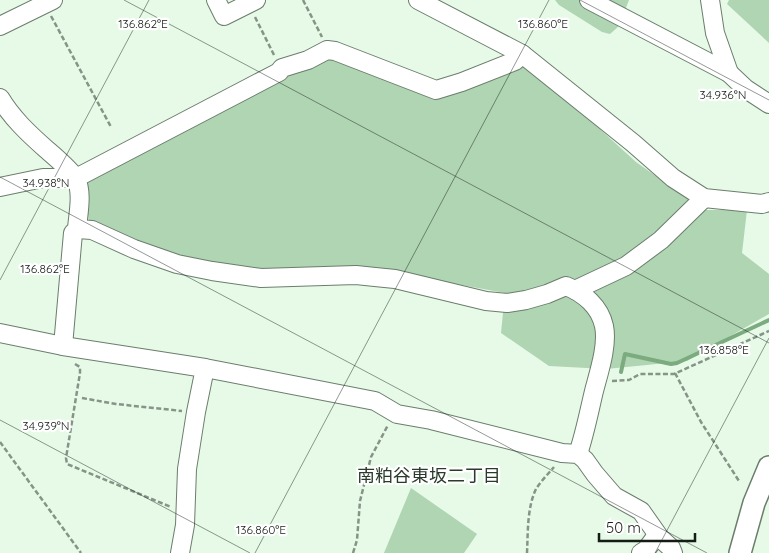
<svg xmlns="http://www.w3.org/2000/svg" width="769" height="553" viewBox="0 0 769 553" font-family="Quicksand,'Noto Sans JP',sans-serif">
<rect width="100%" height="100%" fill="#e6fae7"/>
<g fill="#afd5b2">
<polygon points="555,0 629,0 619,26 610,34 602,32 559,5"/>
<polygon points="729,0 769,0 769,43 727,4"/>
<polygon points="326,52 375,56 449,93 524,60 636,162 704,210 747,210 742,253 769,274 769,314 687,361 606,369 549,366 501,333 505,293 380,270 232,270 163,255 89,223 83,177"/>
<polygon points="411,488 477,534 464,553 384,553"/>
</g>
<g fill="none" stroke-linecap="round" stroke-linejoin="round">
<polyline stroke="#7cab80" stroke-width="4" points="621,372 625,354 671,364 677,363 769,320"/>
<g stroke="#6b7d6c" stroke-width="20">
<g id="minor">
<polyline points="216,0 224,16 256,0"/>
<polyline points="418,0 522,54"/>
<polyline points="589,0 729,73 746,89 769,104"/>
<polyline points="710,0 715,33 729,73"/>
<polyline points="0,26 53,0"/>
<path d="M0,98c12,20 28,35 46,51 8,7 26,22 30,30 7,14 2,35 1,50l-4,4 -10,113"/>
<polyline points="0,187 43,178 76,178 279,72 282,68 308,60 327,50 335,51 436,90 462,82 515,61 522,54 633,143 673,178 704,198 762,204 769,202"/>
<path d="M77,229l15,1 42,19 43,15 35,7 49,7 95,-3 19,2 20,2 91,22 21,2 19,-3 21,-6 19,-8c18,7 34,21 38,40 4,19 -5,46 -10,65 -5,21 -9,42 -16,63"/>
<polyline points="575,290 626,266 661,240 704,198"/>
<polyline points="0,333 63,346 205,368 375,401 397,414 431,420 562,453 578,454 585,460 595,474 614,496 641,511 660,538 671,548 673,553"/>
<polyline points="180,553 185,525 187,469 196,412 205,368"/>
<polyline points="641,553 646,550 657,535"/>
</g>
</g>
<g stroke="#6b7d6c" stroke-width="24">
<polyline id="major" points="740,553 754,503 769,467"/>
</g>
<g stroke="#869487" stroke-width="2.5" stroke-dasharray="5 2.5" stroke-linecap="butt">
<polyline points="303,0 322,37"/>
<polyline points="51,16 111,127"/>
<polyline points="255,17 275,57"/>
<polyline points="75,364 80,367 80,373 66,458 67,464 171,507"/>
<polyline points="675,373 701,422 739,481"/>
<polyline points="612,381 629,380 640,374 674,374 769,331"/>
<polyline points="82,398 116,404 182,411"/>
<polyline points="0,442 81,553"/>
<polyline points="353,553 357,540 360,501 371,457 388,425"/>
<path d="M527,553c1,-21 0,-45 9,-64 5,-8 12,-15 18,-22"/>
</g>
<use href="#minor" stroke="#fff" stroke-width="18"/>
<use href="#major" stroke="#fff" stroke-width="21"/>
</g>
<path fill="none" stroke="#151c16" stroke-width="1" stroke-opacity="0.45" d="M124,0l645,343M580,0l189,100M0,177l707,376M0,280l149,-280M0,420l250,133M255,553l294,-553M655,553l114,-215"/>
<g text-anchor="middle" stroke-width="4.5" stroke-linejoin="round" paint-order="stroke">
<g font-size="18" fill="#2a3a2b" stroke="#fff">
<text x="429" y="482">南粕谷東坂二丁目</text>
</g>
</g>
<g font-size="12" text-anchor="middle" fill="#151c16" stroke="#fff" stroke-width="4.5" stroke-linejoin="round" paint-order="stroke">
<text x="143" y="28">136.862°E</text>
<text x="543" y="28">136.860°E</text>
<text x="723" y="99">34.936°N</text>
<text x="46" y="187">34.938°N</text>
<text x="45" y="273">136.862°E</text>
<text x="724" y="354">136.858°E</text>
<text x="46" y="430">34.939°N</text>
<text x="261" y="534">136.860°E</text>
</g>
<path d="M599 533v8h96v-8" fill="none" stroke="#151c16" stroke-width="2.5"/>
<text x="606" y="533" font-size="15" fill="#151c16" stroke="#ffffff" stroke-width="4" paint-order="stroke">50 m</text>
</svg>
